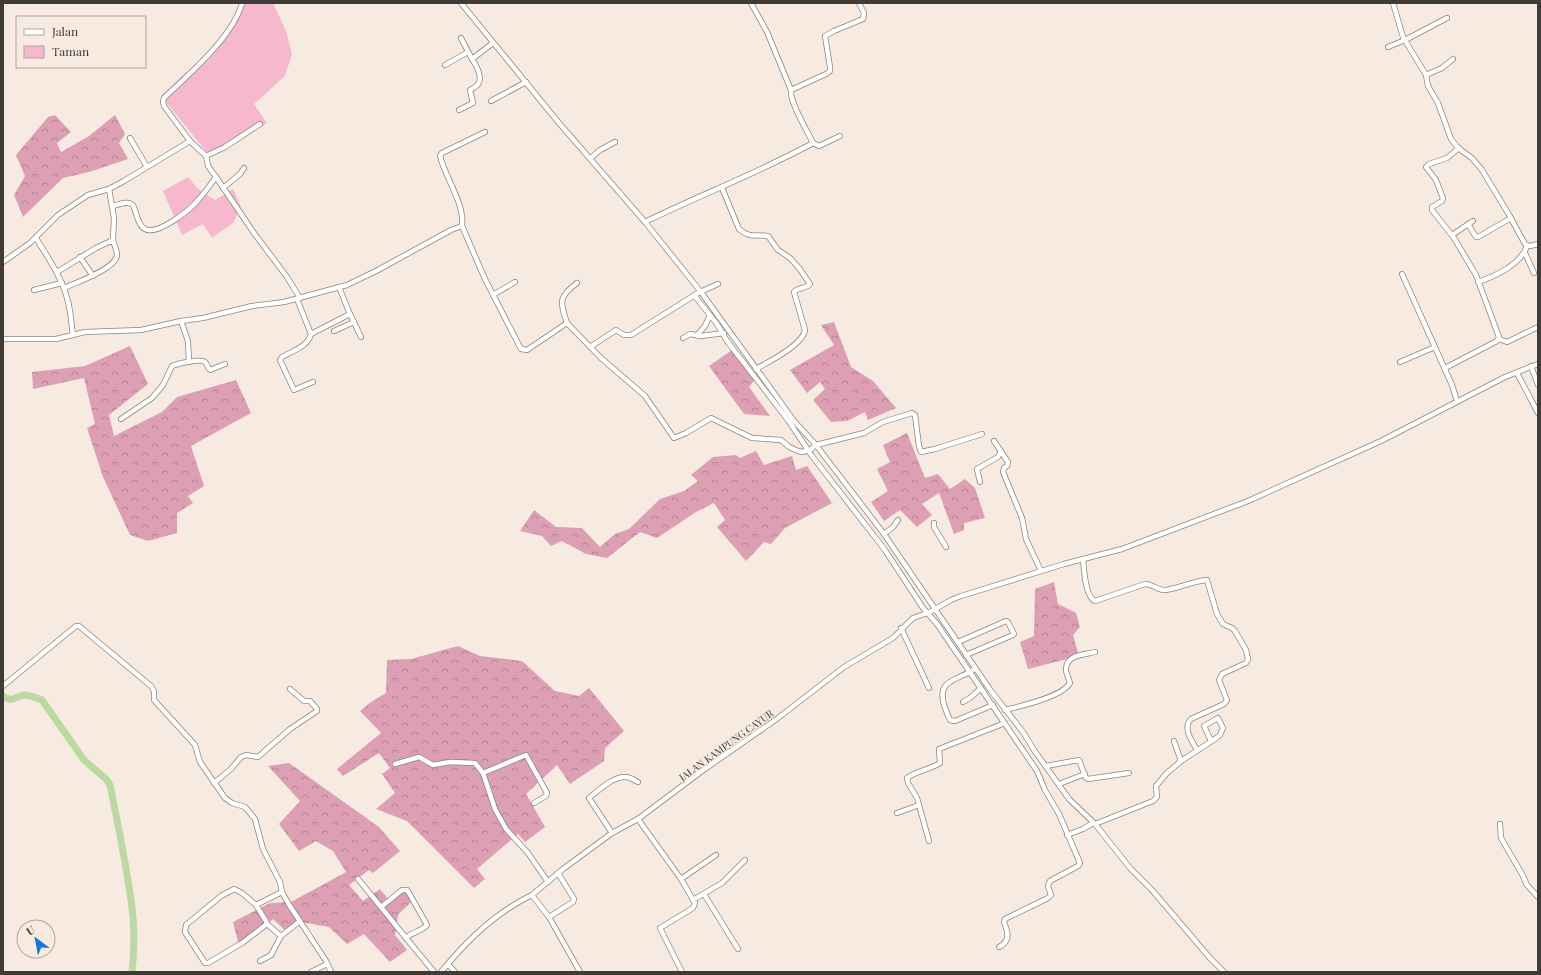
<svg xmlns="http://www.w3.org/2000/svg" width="1541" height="975" viewBox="0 0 1541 975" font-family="'Playfair Display',serif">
<defs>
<pattern id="forest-crowns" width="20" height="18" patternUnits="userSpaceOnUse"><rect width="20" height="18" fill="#dd9fb4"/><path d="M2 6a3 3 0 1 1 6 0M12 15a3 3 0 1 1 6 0" fill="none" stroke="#b58393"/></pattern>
</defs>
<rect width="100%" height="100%" fill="#f7ebe1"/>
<g fill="#f5b8cc">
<polygon points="241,3 273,3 286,31 292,54 285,76 254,104 267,123 210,156 161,96 185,73 209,59 241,15"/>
<polygon points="188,177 198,189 215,200 233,189 241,207 233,223 212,238 203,224 182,235 163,191"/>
</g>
<g fill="url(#forest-crowns)">
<polygon points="55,115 71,132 57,143 61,152 89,136 115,115 125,134 119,143 128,159 89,172 63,178 23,217 14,195 25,176 16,155 48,117"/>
<polygon points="834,322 851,367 873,381 896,408 868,420 865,412 847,421 831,422 813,400 825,389 820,382 807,393 790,370 834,345 821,325"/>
<polygon points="130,346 148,384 109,415 114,436 162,412 177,397 236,380 251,413 191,446 204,486 188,496 193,503 177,513 177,533 148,541 130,535 103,477 87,428 95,424 84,378 33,389 32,372 85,366"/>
<polygon points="735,348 756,378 749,387 770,416 744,414 709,366"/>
<polygon points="907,433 925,478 938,474 950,489 965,479 975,488 985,518 964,523 964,530 954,534 939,493 922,504 932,515 917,527 900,510 884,521 871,502 888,491 877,469 890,462 883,445"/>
<polygon points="756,451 764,465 792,456 796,470 807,466 832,503 785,528 771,544 764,542 746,561 717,527 725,520 714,503 696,512 657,538 640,532 607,558 586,554 562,541 551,546 542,536 520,531 534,510 556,527 582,528 600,547 615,534 629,529 660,499 684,491 698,481 691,475 713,457 736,455 740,458"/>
<polygon points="1054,582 1058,604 1076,613 1080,627 1073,635 1079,656 1028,669 1020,642 1034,636 1035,589"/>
<polygon points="458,646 480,656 522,661 555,691 579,696 589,688 624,731 605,748 604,761 570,784 557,765 526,794 545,827 525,842 518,834 477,869 485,879 474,888 407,821 376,809 395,793 382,774 390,768 379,753 343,776 337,769 381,733 360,711 371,702 386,693 387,660 411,659"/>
<polygon points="289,763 379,827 400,851 373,873 369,870 349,885 363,901 380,889 389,900 408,889 415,898 398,915 395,935 407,950 390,962 364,934 347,944 329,927 301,922 288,933 273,919 239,946 233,922 270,903 291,902 346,872 333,851 316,841 299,851 279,824 300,801 268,766"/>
</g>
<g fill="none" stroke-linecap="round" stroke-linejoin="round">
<path stroke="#bcd8a3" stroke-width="7" d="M3,696c11,8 12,-1 22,-1 6,1 12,3 17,5l42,60 22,19 4,6c8,40 17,82 22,123 3,21 2,43 0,64"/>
<g stroke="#8e847b" stroke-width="6">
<g id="minor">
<polyline points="461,3 559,123 645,222 701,292 779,400 794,421 816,445 884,534 991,691 1023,732 1034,750 1069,799 1095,824 1130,868 1152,890 1210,958 1224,972"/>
<polyline points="751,3 767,32 791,90"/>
<polyline points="1393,3 1403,37 1426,75 1428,86 1438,103 1451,139 1458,148 1472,158 1482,170 1508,213 1525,244 1530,246 1538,244"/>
<polyline points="461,38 472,59"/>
<polyline points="1388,47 1405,40 1447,18"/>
<polyline points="445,65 468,52"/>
<polyline points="1426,75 1442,68 1453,59"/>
<polyline points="491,101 526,82"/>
<path d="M459,110l14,-7 -3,-13c2,-1 6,-3 8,-6 5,-7 -2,-19 -6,-25l21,-16"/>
<polyline points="130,138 147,167"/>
<polyline points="190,141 206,156 208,166 216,177 254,233 287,277 300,298"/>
<path d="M813,143c-5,-11 -24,-42 -22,-53l35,-16 4,-3v-4l-5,-31 9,-5 29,-12 1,-6 -5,-10"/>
<polyline points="206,156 225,147 260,124"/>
<polyline points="591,158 600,150 615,142"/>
<polyline points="223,188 240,174 244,168"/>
<path d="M722,188l17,41c12,10 16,5 29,7l10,14 12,8 9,10 11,16c-4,5 -12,3 -16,8l11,38c-2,15 -37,32 -49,39"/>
<polyline points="109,189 114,218 113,240"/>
<path d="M112,206c7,-1 15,-6 21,-1 3,6 5,21 12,24 13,7 46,-20 54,-30 6,-7 12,-15 17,-22"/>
<path d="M645,222c55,-27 113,-49 168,-79l6,3 21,-10"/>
<polyline points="1468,224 1476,237 1478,237 1511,218"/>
<path d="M462,226c3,-22 -17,-49 -22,-70l2,-3 43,-21"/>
<polyline points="1452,235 1473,221"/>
<path d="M36,238c12,20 25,38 31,60 4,12 4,25 6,37"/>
<polyline points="1525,253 1534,273"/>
<polyline points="80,257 93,276"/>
<path d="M3,262l27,-19 28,-28 30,-20 21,-6 15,-8 66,-40 -26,-35 -1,-4 1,-4c25,-24 69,-61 78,-95"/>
<path d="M57,272l39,-24 17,-8c1,5 4,10 4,15 -1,14 -42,28 -53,33"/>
<polyline points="1402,274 1452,385 1457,401"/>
<path d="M1478,282c18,-6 43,-18 49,-36"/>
<polyline points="339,287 349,312 361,337"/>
<polyline points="34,290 62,283"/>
<polyline points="493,295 515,282"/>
<path d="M694,295l23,29 10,17 61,79 24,36 73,94 38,58 14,16 100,147 8,19 14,24 21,49 -2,3 -28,15 -2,5 3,9 -3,3 -43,21 -1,3c4,10 7,19 -5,25"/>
<path d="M297,299l14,35c-3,13 -19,17 -29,23l-2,3 14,30 19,-8"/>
<polyline points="181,321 188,341 189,362"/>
<path d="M567,323c-7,-21 -9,-26 10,-40"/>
<polyline points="334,331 354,322"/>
<polyline points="311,334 350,314"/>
<polyline points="697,335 705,326 710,315"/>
<polyline points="683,338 690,334 701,336 724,333"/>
<polyline points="3,339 56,339 85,332 141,330 181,321 203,318 252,306 284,302 347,285 378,270 451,230 462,226 485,279 521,349 527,350 567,323 601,358 645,396 674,438 686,433 711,418 752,438 781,440 789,447 798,451 802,452 810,450 816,445 864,433 883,422 912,413 915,415 919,446 921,452 935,449 982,434"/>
<polyline points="1499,339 1507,342 1538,327"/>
<polyline points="590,347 616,330 624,335 631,335 698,293 718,284"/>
<polyline points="1400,362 1435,347"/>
<polyline points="1531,366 1538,385"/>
<polyline points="1445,368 1497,341 1499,337 1476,275 1454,238 1432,210 1432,207 1442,201 1443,198 1436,180 1426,167 1429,164 1447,158 1459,148"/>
<polyline points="1517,373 1538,413"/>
<path d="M121,419l31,-21 11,-13 9,-19c5,-2 28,-8 33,-4 2,2 3,6 5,8l15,-6"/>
<polyline points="994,441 1008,462 1007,466 1004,468 1003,472 1022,518 1026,539 1041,571"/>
<polyline points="980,482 977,469 998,457 1001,451"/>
<polyline points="934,523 934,527 946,547"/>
<polyline points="884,534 893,527 898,520"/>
<path d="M1083,559c1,10 2,38 12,42l50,-17c8,0 13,7 21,6 14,-2 27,-9 41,-10l10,34 6,10 9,4 3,3 11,19 2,9 -2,4 -24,11 -3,6 8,20 -3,4 -33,15c-9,9 1,22 6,31"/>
<polyline points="901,628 929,688"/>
<polyline points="958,642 1006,621 1008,622 1014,634 1013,635 966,655"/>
<path d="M973,670c-7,5 -16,7 -23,12 -14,8 -5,27 0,38l5,1 38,-16"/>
<polyline points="3,686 76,626 79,626 151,686 154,691 154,700 195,745 200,762 225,798 232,803 245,807 255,819 263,849 280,882 282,892 288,903 326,961 331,972"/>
<polyline points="963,702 970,698 981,688"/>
<path d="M1005,710c16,-4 57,-13 65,-27 -1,-4 -3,-8 -4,-12 -1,-17 19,-16 29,-19"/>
<polyline points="1174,741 1181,761"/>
<polyline points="395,764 419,757 433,765 450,762 475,763 483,773 495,809 506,829 528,853 548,882"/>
<polyline points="1046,766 1079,760 1086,778 1088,779 1129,773"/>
<polyline points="483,773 526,755 547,793 546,796 534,803"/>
<polyline points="214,783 231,769 241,757 246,755 258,757 290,729 317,711 317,709 310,701 304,701 290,689"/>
<polyline points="1059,784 1085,774"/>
<polyline points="897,813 919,805"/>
<polyline points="638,819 681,879 695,903 693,908 660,928 682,972"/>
<polyline points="1095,824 1153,801 1157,797 1156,786 1166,774 1181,761 1215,739 1220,735 1223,728 1218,718 1204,726 1211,741"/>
<polyline points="1500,824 1501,838 1522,874 1527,885 1538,897"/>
<path d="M612,833l-23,-35c9,-7 24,-22 37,-21 4,0 8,3 12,5"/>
<polyline points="1067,835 1083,829 1093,823"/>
<path d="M929,841l-12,-43 -9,-15 -1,-5c10,-8 23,-8 33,-15l-1,-14 66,-26"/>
<path d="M358,879l23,28 21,-17h5l2,3 18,32c-5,6 -15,7 -21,13l28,34"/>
<polyline points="681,879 716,855"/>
<polyline points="704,894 738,949"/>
<polyline points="693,900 722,883 745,860"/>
<polyline points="256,905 266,921 267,924 242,943 208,963 205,963 185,932 186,925 221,896 234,889 242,893 256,905 282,892"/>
<polyline points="381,907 406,938"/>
<polyline points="549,917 573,902 574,899 558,873"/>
<polyline points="267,924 281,936"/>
<polyline points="260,961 271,955 281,936 300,921"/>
<polyline points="448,964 455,972"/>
<polyline points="311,972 327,964"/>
<path d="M441,972c25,-31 55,-60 91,-77"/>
<polyline points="580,972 549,917 532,895 563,869 612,833 638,819 702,771 778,718 844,667 893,638 913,618 930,612 951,600 961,596 1064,564 1122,549 1248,501 1381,441 1505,377 1538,364"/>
</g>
</g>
<use href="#minor" stroke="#fff" stroke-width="4.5"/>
</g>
<g text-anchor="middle" stroke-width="3" stroke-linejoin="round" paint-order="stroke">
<g font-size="10" fill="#3f3b37" stroke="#f7ebe1">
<text transform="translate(726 745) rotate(-36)" y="4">JALAN KAMPUNG CAYUR</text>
</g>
</g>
<rect width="1541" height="975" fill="none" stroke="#3f3b37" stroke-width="8"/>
<rect x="16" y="16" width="130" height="52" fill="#f7ebe1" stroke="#ada59d"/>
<rect x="24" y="29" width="20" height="6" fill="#ffffff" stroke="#ada59d"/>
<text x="52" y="36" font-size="12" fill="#3f3b37">Jalan</text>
<rect x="24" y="46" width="20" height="12" fill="#f5b8cc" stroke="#ada59d"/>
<text x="52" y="56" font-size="12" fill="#3f3b37">Taman</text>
<g transform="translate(36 939) rotate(328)"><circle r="19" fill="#f7ebe1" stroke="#ada59d"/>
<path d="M0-3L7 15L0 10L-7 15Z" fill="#1c71db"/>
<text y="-6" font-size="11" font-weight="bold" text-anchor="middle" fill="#3f3b37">U</text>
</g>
</svg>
